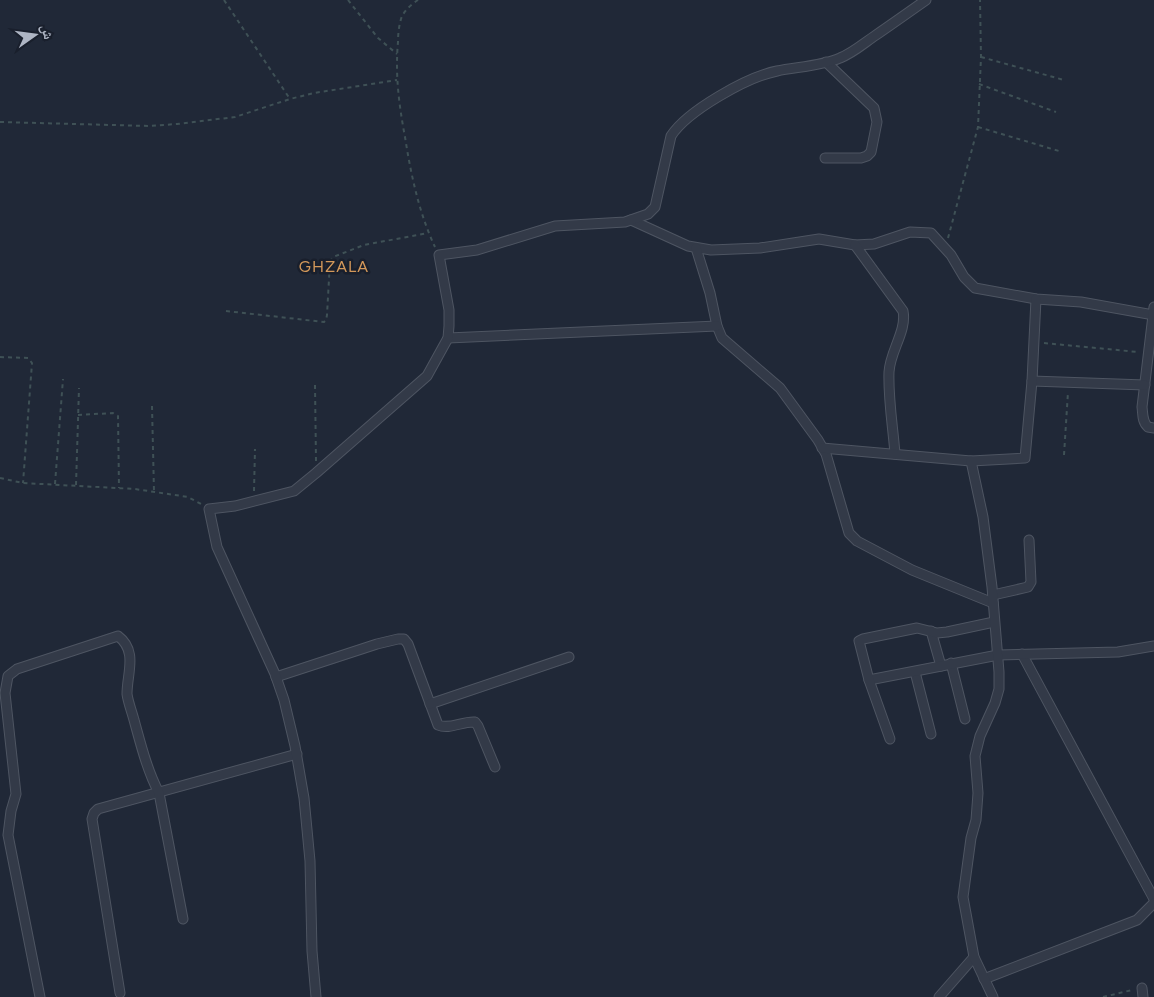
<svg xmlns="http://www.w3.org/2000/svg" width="1154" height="997" viewBox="0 0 1154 997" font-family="Figtree,'Noto Naskh Arabic',sans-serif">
<rect width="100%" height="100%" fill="#202837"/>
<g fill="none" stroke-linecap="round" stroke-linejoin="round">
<g stroke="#4e5562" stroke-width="11">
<g id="street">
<polyline points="825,158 861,158 867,156 871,152 877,122 874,108 826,62"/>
<polyline points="631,220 688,246 711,250 760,248 819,239 855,245 874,244 910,232 931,233 951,255 964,277 975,288 1036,299 1081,302 1154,315"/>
<path d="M855,245l48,66c4,20 -13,40 -14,61 -1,27 4,55 6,82"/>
<polyline points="696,248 710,293 717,326 722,338 780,388 818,440 826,454 849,533 857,541 912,570 993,603"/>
<path d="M1154,307l-12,100c1,7 0,15 6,20l6,1"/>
<polyline points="448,338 717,326"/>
<polyline points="1032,381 1145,385"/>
<polyline points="822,448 971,461"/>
<polyline points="993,595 1028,587 1031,582 1029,540"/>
<polyline points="931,631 941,666"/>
<polyline points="1022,654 1154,899"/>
<polyline points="951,663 965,719"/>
<polyline points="915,672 931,734"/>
<path d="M276,677l101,-33 21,-5h6l4,5 30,81c12,5 24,-4 37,-3l3,4 17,41"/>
<polyline points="869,680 998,655 1118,652 1154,646"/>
<polyline points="430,704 569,657"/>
<polyline points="890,739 869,680 859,641 863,639 917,628 937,633 947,632 994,622"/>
<polyline points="984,979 1137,920 1154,903"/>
<polyline points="1142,988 1143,997"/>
<polyline points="120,993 92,819 94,813 98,809 297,754"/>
<path d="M40,997l-32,-162 3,-24 5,-17 -11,-101 3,-17 9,-7 101,-33c20,15 9,37 9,58 1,8 5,18 7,26 7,25 13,50 25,73l24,126"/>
<path d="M316,997l-4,-46 -2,-90 -6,-63 -9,-52 -11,-46 -9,-26 -58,-127 -8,-38 26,-3 59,-15 22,-18 111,-97 21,-38 1,-12v-16l-10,-55 38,-5 78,-24 70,-4 23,-8 7,-7 16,-71c16,-25 76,-59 106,-65 19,-4 45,-5 63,-13 13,-5 24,-15 36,-23 16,-11 33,-23 50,-35"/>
<polyline points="939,997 974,957"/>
<polyline points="993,997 974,957 963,897 971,838 976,820 978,793 975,756 980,736 995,703 999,689 999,672 992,587 983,517 971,461 1025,458 1032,381 1036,299"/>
</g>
</g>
<g stroke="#3f5156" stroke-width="2" stroke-dasharray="4 4" stroke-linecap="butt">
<polyline points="224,0 290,99"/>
<polyline points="348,0 378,38 397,54"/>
<path d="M418,0c-6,4 -12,9 -16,16 -3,8 -4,18 -4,26 -3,33 1,63 7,95 6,38 14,76 30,110"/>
<polyline points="981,57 1064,80"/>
<polyline points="979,84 1056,112"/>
<polyline points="0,122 149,126 177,124 235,117 290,99 314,93 397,80"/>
<polyline points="978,127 1059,151"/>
<polyline points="948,238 978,127 981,57 980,0"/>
<polyline points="226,311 324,322 326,320 327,315 330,261 333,257 364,245 428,233"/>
<polyline points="1044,343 1138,352"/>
<polyline points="0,357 28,358 32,363 23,483"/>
<polyline points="315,385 316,461"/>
<polyline points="152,406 154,492"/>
<polyline points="78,415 113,413 118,416 119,488"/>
<polyline points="1064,455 1068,392"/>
<polyline points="0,478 23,483 135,489 188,497 201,504"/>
<polyline points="55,484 63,379"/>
<polyline points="76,485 79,388"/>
<polyline points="254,491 255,449"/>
<polyline points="1103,997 1132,990"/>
</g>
<use href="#street" stroke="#333a48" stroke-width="9"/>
</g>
<g text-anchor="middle" stroke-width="5" stroke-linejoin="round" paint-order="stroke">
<g font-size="16" letter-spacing="1" fill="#d3985a" stroke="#191f2c">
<text x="334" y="272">GHZALA</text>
</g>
</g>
<g transform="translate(35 35) rotate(76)" stroke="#191f2c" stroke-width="4" paint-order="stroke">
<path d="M0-4L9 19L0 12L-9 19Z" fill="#aeb5c4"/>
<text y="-8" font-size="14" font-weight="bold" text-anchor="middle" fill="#aeb5c4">ش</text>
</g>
</svg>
